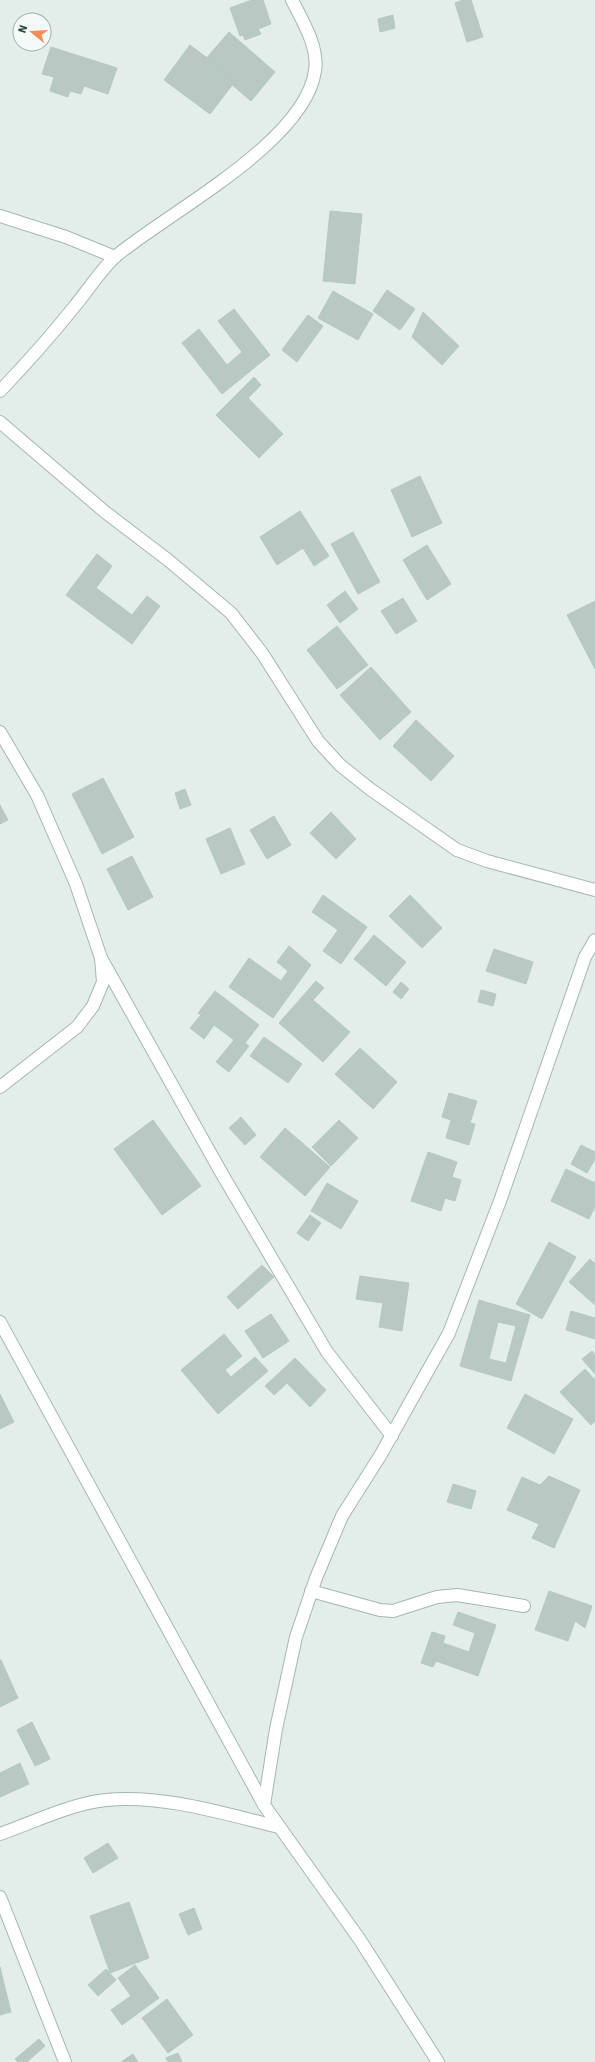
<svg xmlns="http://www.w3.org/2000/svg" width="595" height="2062" viewBox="0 0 595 2062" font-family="Signika,sans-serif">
<rect width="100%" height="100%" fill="#e3eeea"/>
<g fill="#b8c9c3" stroke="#b5c8c2" fill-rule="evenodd">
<polygon points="252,0 263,0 271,24 258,29 261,34 245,40 243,35 240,36 230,8"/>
<polygon points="463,0 471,0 483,37 467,42 455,3"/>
<polygon points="393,15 395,28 380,32 378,19"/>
<polygon points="229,32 275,72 251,101 204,61"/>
<polygon points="190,45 236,80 210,114 164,80"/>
<polygon points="51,47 117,68 108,94 84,86 81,94 70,91 68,97 50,91 54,77 42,74"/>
<polygon points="330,211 362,214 355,284 323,281"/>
<polygon points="387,290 415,309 400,330 373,311"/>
<polygon points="333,291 373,314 358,340 318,318"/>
<polygon points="234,309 270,355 222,394 182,343 199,329 227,365 242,352 218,321"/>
<polygon points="423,312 459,346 442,365 412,337"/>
<polygon points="308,315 323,326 297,362 282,350"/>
<polygon points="254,377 261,385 248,398 283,434 259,458 216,415"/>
<polygon points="420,476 442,523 412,537 391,490"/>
<polygon points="300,511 329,556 314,566 303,548 277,565 260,537"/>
<polygon points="353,532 380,582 358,594 331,544"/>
<polygon points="427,545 451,584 427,600 403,560"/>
<polygon points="97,554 112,566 96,588 132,615 147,596 160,606 132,644 66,595"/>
<polygon points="345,591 358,609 340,623 327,605"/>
<polygon points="403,598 417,621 396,634 381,611"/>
<polygon points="595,601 595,669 567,615"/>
<polygon points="337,626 368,665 337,689 307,650"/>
<polygon points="371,667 411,712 380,740 340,695"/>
<polygon points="416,720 454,756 431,781 393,746"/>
<polygon points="103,778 134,837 102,854 72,794"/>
<polygon points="185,789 191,805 180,809 175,793"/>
<polygon points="0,805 8,820 0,824"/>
<polygon points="331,812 356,839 336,859 310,833"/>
<polygon points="274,816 291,845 267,859 250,830"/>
<polygon points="230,828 245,864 221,874 206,839"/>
<polygon points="132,856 153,897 128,910 107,869"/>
<polygon points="323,895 367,927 341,964 323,951 338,930 312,912"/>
<polygon points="410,895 442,928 422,948 389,916"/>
<polygon points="374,935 406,962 386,986 354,959"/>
<polygon points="289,946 311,965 273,1018 229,987 249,958 281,981 288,971 277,962"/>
<polygon points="494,949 533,962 526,984 486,971"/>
<polygon points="316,981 324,988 313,1000 350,1032 323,1062 279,1023"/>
<polygon points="401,982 409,989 401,999 393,992"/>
<polygon points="481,990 496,994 493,1006 478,1002"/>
<polygon points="215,991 259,1025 245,1043 249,1046 229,1072 216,1062 234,1040 214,1025 204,1039 190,1028 201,1015 198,1013"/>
<polygon points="264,1037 302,1064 288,1083 250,1056"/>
<polygon points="360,1048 397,1082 373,1109 335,1074"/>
<polygon points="449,1093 477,1101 470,1123 475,1124 469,1145 446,1138 451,1120 442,1117"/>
<polygon points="241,1117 256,1135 245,1145 229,1128"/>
<polygon points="153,1120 201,1186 162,1215 114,1149"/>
<polygon points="339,1120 358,1138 331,1166 312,1147"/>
<polygon points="285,1128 330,1167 305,1196 260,1157"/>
<polygon points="581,1145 595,1152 595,1159 587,1173 571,1164"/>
<polygon points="428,1152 457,1162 452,1177 461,1180 455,1201 445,1198 441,1211 411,1201"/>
<polygon points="566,1169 595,1183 595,1207 589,1219 551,1201"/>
<polygon points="327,1183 358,1201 341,1229 311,1211"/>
<polygon points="310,1215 321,1223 308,1241 297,1233"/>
<polygon points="549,1242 576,1257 542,1319 516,1304"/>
<polygon points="590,1259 595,1264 595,1305 569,1282"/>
<polygon points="262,1265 274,1277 238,1309 227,1297"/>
<polygon points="360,1276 409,1283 402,1331 379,1327 383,1303 356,1299"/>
<path d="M479,1300l51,15 -19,66 -51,-15zM498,1322l18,4 -10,37 -17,-4z"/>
<polygon points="571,1311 595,1318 595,1339 566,1330"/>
<polygon points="271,1314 289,1341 263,1358 245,1331"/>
<polygon points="224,1334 242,1356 225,1370 231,1377 255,1357 268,1371 218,1414 181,1370"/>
<polygon points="592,1351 595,1355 595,1374 582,1359"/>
<polygon points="295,1358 326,1390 310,1407 287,1383 274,1395 265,1386"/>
<polygon points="585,1369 595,1380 595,1421 591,1425 560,1392"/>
<polygon points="0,1394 14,1422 0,1429"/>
<polygon points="525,1394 573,1419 554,1454 507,1428"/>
<polygon points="549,1476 580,1490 554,1548 532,1538 539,1524 507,1510 522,1477 540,1485"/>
<polygon points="453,1484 476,1491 471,1509 447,1502"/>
<polygon points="549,1591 592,1606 585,1628 575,1621 568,1641 535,1630"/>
<polygon points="458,1612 496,1625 478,1676 436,1661 433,1667 421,1663 432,1632 445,1636 443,1643 469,1652 475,1633 453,1625"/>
<polygon points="1,1660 18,1698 0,1707 0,1660"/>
<polygon points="32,1722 50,1759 35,1766 17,1730"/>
<polygon points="20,1763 29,1784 0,1797 0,1773"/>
<polygon points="108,1843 118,1858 93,1873 84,1858"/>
<polygon points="129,1902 149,1958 110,1973 90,1916"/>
<polygon points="194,1908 202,1929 188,1935 179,1914"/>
<polygon points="135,1965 159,1998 122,2025 111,2010 131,1996 118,1978"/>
<polygon points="0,1967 11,2012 0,2015"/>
<polygon points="106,1969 116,1980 98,1996 88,1985"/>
<polygon points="167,1999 193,2035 168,2053 142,2018"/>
<polygon points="39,2039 45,2046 27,2062 18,2062 15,2059"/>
<polygon points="178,2053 182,2062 168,2062 166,2058"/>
<polygon points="133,2054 138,2062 121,2062"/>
</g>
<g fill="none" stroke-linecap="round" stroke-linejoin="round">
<g stroke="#a5b6b2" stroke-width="14">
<g id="minor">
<polyline points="0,216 66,237 115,257"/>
<path d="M0,391c26,-27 50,-54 74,-84 12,-14 28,-39 42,-51 53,-44 189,-114 199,-185 4,-24 -13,-51 -23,-71"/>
<polyline points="0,422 105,512 168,560 231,613 262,653 318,741 340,765 370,789 457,850 487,861 595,890"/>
<polyline points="0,732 37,795 76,884 101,958 103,982 93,1006 77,1027 0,1087"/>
<polyline points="101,958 222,1174 327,1352 392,1436"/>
<polyline points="0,1322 264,1805 360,1940 438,2062"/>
<polyline points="311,1591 380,1610 393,1611 437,1597 457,1595 524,1606"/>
<polyline points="264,1805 276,1729 296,1637 316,1578 342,1516 380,1456 449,1333 500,1201 585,957 595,940"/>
<path d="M0,1834c34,-12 70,-30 106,-34 56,-6 119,14 173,27"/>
<polyline points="0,1897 65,2062"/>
</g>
</g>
<use href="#minor" stroke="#fff" stroke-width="12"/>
</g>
<g transform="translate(32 32) rotate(288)"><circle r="19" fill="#f4faf7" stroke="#a0b0ac"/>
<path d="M0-3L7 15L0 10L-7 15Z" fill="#f98b55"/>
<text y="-6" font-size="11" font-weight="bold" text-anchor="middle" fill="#21403b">N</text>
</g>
</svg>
